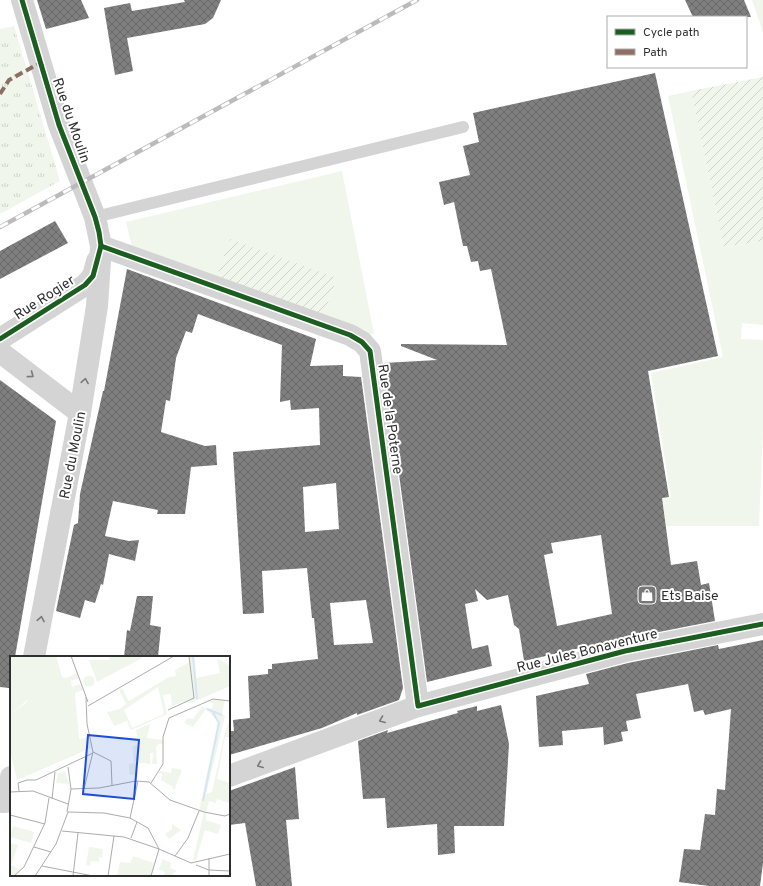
<svg xmlns="http://www.w3.org/2000/svg" width="763" height="886" viewBox="0 0 763 886" font-family="Overpass,sans-serif">
<defs>
<pattern id="park-tufts" width="24" height="20" patternUnits="userSpaceOnUse"><rect width="24" height="20" fill="#f0f6ec"/><path d="M3 7l-1-3M5 7V3M7 7l1-3M15 17l-1-3M17 17v-4M19 17l1-3" fill="none" stroke="#ced3cb"/></pattern>
<pattern id="garden-furrows" width="10" height="10" patternUnits="userSpaceOnUse"><rect width="10" height="10" fill="#f0f6ec"/><path d="M-1 1l2-2M0 10L10 0M9 11l2-2" fill="none" stroke="#ced3cb"/></pattern>
<pattern id="building-cross-hatch" width="8" height="8" patternUnits="userSpaceOnUse"><rect width="8" height="8" fill="#7f7f7f"/><path d="M0 0l8 8M0 8l8-8" fill="none" stroke="#686868"/></pattern>
</defs>
<rect width="100%" height="100%" fill="#fff"/>
<g fill="#f0f6ec">
<polygon points="752,0 763,0 763,32"/>
<polygon points="691,91 724,247 763,241 763,325 742,323 741,339 763,340 763,431 759,526 666,526 662,499 671,498 651,373 723,357 668,96"/>
<polygon points="342,171 374,334 365,334 322,319 337,278 216,279 133,251 126,222"/>
</g>
<polygon fill="url(#park-tufts)" points="14,26 60,181 0,214 0,29"/>
<g fill="url(#garden-furrows)">
<polygon points="763,77 763,241 724,247 691,91"/>
<polygon points="230,239 337,278 322,319 216,279"/>
</g>
<g fill="url(#building-cross-hatch)" fill-rule="evenodd">
<polygon points="37,0 81,0 89,18 46,29"/>
<polygon points="184,0 221,0 213,18 205,24 127,38 133,71 115,75 104,8 130,3 132,11 185,2"/>
<polygon points="685,0 744,0 751,17 693,17"/>
<path d="M655,73l63,283 -70,15 21,126 -7,1 9,67 26,-4 4,24 8,-2 6,38 -92,18 -43,11v-2l-56,13 -5,-32 -5,-4 -6,-30 -21,5 -12,-11 3,12 -13,3 7,45 16,-4 4,21 -65,16 -43,-319 53,-3 -36,-14v-2l106,1 -16,-76 -11,2 -2,-10 -7,1 -4,-16h-4l-9,-44 -10,3 -5,-23 31,-7 -7,-29 16,-4 -6,-29zM601,535l11,79 -55,12 -13,-71 9,-2 -2,-10z"/>
<polygon points="55,221 68,243 0,279 0,251"/>
<path d="M127,269l189,70 -6,27 33,-1v11l18,1 42,311 -4,12 -42,15v-2l-35,15 -93,27v-24h5l-1,-11 17,-2 -2,-42 20,-2v-5h4v-5l46,-5 -4,-41h-2l-5,-50 -45,3 2,42 -21,1 -10,-162 87,-7 -1,-37 -28,2 -1,-10 -10,2 2,-57 -84,-31 -6,19 -6,-2 -10,27 -6,43 -4,-1 -5,32 44,14 11,-1 1,20 -26,2 -6,47h-28l1,-4 -45,-9 -8,35 24,5 10,-1 -4,21 -26,-7 -6,31 -2,-1 -6,19 -10,-3 -5,18 -24,-7 18,-86 4,-2 2,-29 23,-103h1zM336,483l3,46 -34,3 -2,-45zM366,600l7,43 -39,2 -4,-42z"/>
<polygon points="0,380 56,421 15,657 11,657 9,688 0,687"/>
<polygon points="137,596 153,596 150,625 161,627 158,657 124,657 127,630 130,631"/>
<polygon points="763,640 763,863 760,886 709,886 679,882 684,849 700,850 705,814 715,815 717,789 725,790 731,709 705,715 703,710 694,712 688,684 636,694 641,718 626,721 628,731 621,732 623,741 604,745 603,727 562,731 563,745 539,747 536,696 589,684 586,674 628,663 718,645 719,649"/>
<polygon points="501,705 509,744 504,826 454,826 455,853 438,855 437,824 387,828 385,798 363,799 358,741 388,730 387,733 458,713 457,711 477,706 477,711"/>
<polygon points="295,767 299,819 286,820 292,886 256,886 245,823 229,825 229,791"/>
</g>
<g fill="none" stroke-linecap="round" stroke-linejoin="round">
<polyline stroke="#d4d4d4" stroke-width="12" points="95,217 463,127"/>
<g stroke="#d4d4d4" stroke-width="22">
<polyline points="101,246 350,335 362,342 370,351 418,706"/>
<polyline points="0,352 80,413"/>
<polyline points="229,776 418,706 625,651 763,624"/>
</g>
<g stroke="#d4d4d4" stroke-width="22">
<polyline points="22,0 59,125 95,217 101,246 97,306 80,413 34,657"/>
<polyline points="0,339 85,285 93,276 97,261"/>
<polyline points="0,802 6,802 11,777"/>
</g>
<g stroke="#bbb" stroke-width="4.5">
<polyline id="rail" points="0,227 417,0"/>
</g>
<use href="#rail" stroke="#fff" stroke-width="3" stroke-dasharray="9" stroke-linecap="butt"/>
<polyline stroke="#8d6e63" stroke-width="4" stroke-dasharray="8 4" stroke-linecap="butt" points="0,94 9,80 40,63"/>
<g stroke="#fff" stroke-width="8">
<g id="cycleway">
<polyline points="101,246 350,335 362,342 370,351 418,706 625,651 763,624"/>
<polyline points="0,339 85,285 93,276 101,246 99,232 95,217 59,125 22,0"/>
</g>
</g>
<use href="#cycleway" stroke="#1b5e20" stroke-width="5"/>
</g>
<defs><path id="oneway-chevron" d="M-2-3.5L2.5 0L-2 3.5" fill="none" stroke-width="1.6" stroke-linecap="round" stroke-linejoin="round"/></defs>
<g stroke="#797979">
<use href="#oneway-chevron" transform="translate(31 375) rotate(37)"/>
<use href="#oneway-chevron" transform="translate(85 381) rotate(-81)"/>
<use href="#oneway-chevron" transform="translate(41 619) rotate(-79)"/>
<use href="#oneway-chevron" transform="translate(382 720) rotate(159)"/>
<use href="#oneway-chevron" transform="translate(260 765) rotate(159)"/>
</g>
<defs>
<g id="shop-square" transform="scale(1)"><rect x="-9" y="-9" width="18" height="18" rx="4" fill="#787878" stroke="#fff"/><path d="M-5-2.5h2.3a2.7 3.5 0 0 1 5.4 0H5L5.5 6h-11ZM-1.5-2.5h3a1.5 2.3 0 0 0-3 0Z" fill="#fff"/></g>
</defs>
<g fill-rule="evenodd">
<use href="#shop-square" x="647" y="595"/>
</g>
<g text-anchor="middle" stroke-width="4" stroke-linejoin="round" paint-order="stroke">
<g font-size="14" fill="#2f2f2f" stroke="#fff">
<text transform="translate(72 120) rotate(71)" y="5">Rue du Moulin</text>
<text transform="translate(44 297) rotate(-33)" y="5">Rue Rogier</text>
<text transform="translate(391 419) rotate(82)" y="5">Rue de la Poterne</text>
<text transform="translate(72 455) rotate(-79)" y="5">Rue du Moulin</text>
<text transform="translate(587 650) rotate(-14)" y="5">Rue Jules Bonaventure</text>
</g>
<g font-size="14" fill="#2f2f2f" stroke="#fff" text-anchor="start">
<text x="661" y="600">Ets Baise</text>
</g>
</g>
<g transform="translate(10 656)">
<rect width="220" height="220" fill="#fff"/>
<path d="M16,0h30l6,21 -11,2 -41,36v-48zM100,0h32v2l-45,24 -8,-22h20zM179,0h5l2,22 24,-5 -3,-15 13,8v20l-39,17 -9,-1 -10,4 -1,-12 -8,1 4,19 -36,16 -4,-9 -13,5 -7,-14 13,-3 6,-5 -7,-14 3,-2 7,13 40,-24 7,-1 -1,-6 15,-8zM148,31l6,27 -32,14 -8,-18zM73.5 25a5.5 5.5 0 1 1 11 0a5.5 5.5 0 1 1-11 0ZM205,43l10,1 -3,14 3,2 -19,78 6,-2 12,-56 6,-17v18h-5l-8,42 13,4v20l-13,-4 -1,4 -7,-2 -3,11 -7,-1 19,-90 -12,-12 -13,18 -9,-4 4,-5 5,1 9,-12 10,2 1,-6 -5,-1zM140,68l-3,14 16,2v4h-5l-2,3 1,17h-5l1,-11h-3v11l-6,-1v-15l-5,-3 -1,-6 -2,-9zM122,90l3,10h4l-1,5 -3,1 2,1 -2,12 -6,-1v-10l5,-1zM162,112l10,2 -8,21 -1,-4 -12,-7 1,-6 -4,-1 2,-2 11,2zM195,164l16,5 -3,9 -14,-4zM3,170l21,6 -3,11 -21,-6zM0,187l8,2 -7,20 10,5 -8,6 -3,-1zM79,191l14,2 -1,9 -3,-1v5l-8,-1 -1,5 -4,-1zM153,203l8,4 -1,5 7,3 -5,3 1,2h-9l1,-4 -6,-3z" fill="#f0f6ec" fill-rule="evenodd"/>
<path d="M0,0h16l-16,11zM55,115l4,13 -13,-1 2,-9zM194,156h2v14l-10,34h-3zM162,168l9,6 -12,9 -4,-5 7,-5z" fill="#f0f6ec"/>
<path d="M67,17l2,5 -8,3 1,6 9,-3 2,6 -8,3 4,46 10,-2 2,11 -74,32 -7,-29v-36l17,-13 1,-6 23,-17 5,-3 10,2zM123,200l21,7 -3,13 -34,-1 3,-13 10,1z" fill="#f0f6ec"/>
<path d="M129,89l5,3v15h-6l1,-7h-4l-2,-10z" fill="#f0f6ec"/>
<path fill="none" stroke="#d7e5f4" stroke-width="2" d="M183,0l4,43M197,53l15,6M193,145l16,-78 -6,-10"/>
<path fill="none" stroke="#acacac" stroke-width="1" d="M61,0l17,46M78,50l86,-50M158,54l26,-12 -5,-42M83,96l18,9 1,24M141,127l12,-19v-27l6,-19 44,-19 17,2M61,133l28,-1 37,-7 13,1 21,18 34,12 21,4 5,-2M74,133l9,-37 -6,-28 -1,-27M9,135l-1,-8 9,-3h9l57,-27M0,136l23,-1 35,13M42,143l3,-27M57,156l4,-23 -3,-22M0,159l35,9M120,162l8,-37M52,175l62,6 35,12 -8,27M121,182l6,-16M24,191l17,5M165,200l13,-18 11,-27M186,209l13,5 21,1M32,210l51,10M4,220l10,-9 21,-44 4,-25M25,220l21,-32 12,-32 36,1 26,5 18,10 11,21 32,14 39,-9M63,220l5,-43M98,220l6,-40M199,220v-18"/>
<path fill="#1d4ed8" fill-opacity="0.15" stroke="#1d4ed8" stroke-width="2" d="M78,79l51,5 -5,59 -51,-5z"/>
<rect width="220" height="220" fill="none" stroke="#2f2f2f" stroke-width="2"/>
</g>
<rect x="607" y="16" width="140" height="52" fill="#ffffff" stroke="#acacac"/>
<rect x="615" y="29" width="20" height="6" fill="#1b5e20" stroke="#acacac"/>
<text x="643" y="36" font-size="12" fill="#2f2f2f">Cycle path</text>
<rect x="615" y="49" width="20" height="6" fill="#8d6e63" stroke="#acacac"/>
<text x="643" y="56" font-size="12" fill="#2f2f2f">Path</text>
</svg>
